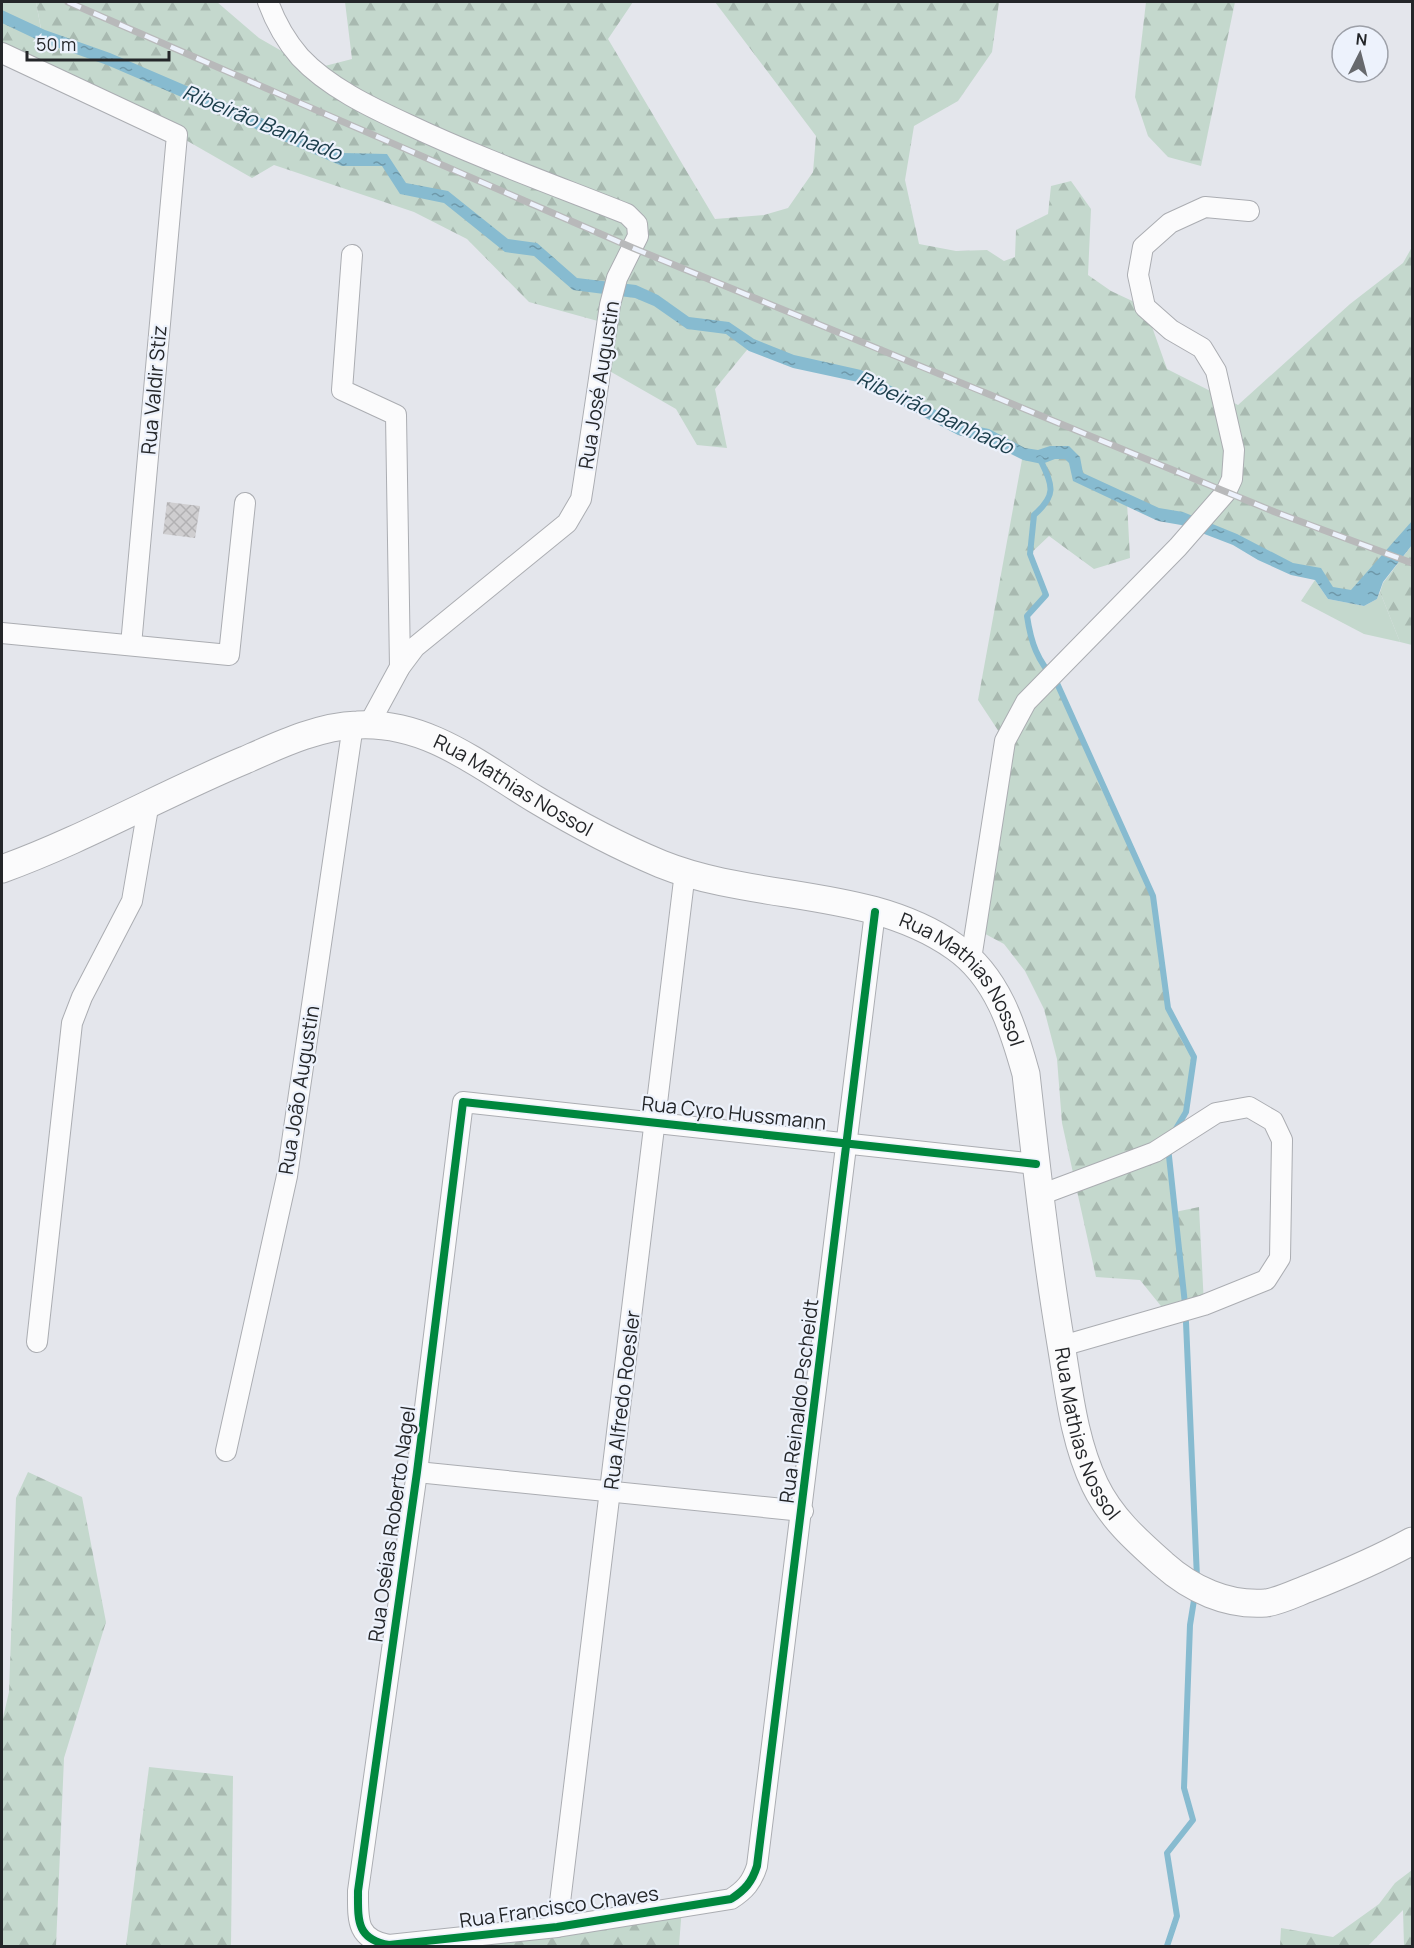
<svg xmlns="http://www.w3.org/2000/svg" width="1414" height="1948" viewBox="0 0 1414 1948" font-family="Manrope,sans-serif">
<defs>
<pattern id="forest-firs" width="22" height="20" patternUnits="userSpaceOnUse" patternTransform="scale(1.5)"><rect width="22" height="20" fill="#c4d8cd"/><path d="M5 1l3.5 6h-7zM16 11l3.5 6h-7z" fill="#a8b9b0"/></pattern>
<pattern id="water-ripples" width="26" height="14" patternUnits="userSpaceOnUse" patternTransform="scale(1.5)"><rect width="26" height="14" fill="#87bbd0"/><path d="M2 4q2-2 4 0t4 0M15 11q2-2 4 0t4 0" fill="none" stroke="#6e98a9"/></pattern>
<pattern id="building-cross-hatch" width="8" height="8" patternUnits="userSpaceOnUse" patternTransform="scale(1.5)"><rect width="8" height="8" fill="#cfced0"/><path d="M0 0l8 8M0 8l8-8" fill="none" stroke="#b2b1b3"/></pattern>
</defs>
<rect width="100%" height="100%" fill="#e4e6ec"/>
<g fill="#c4d8cd">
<polygon points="2,2 36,2 42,35 2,17"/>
<polygon points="1315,580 1328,599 1364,606 1377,599 1380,592 1400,642 1364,634 1301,601"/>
</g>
<g fill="url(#forest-firs)">
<path d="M36,2h181l42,36 54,31 39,-10 -7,-57h288l-25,37 107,180 49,-4 24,-7 25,-36 3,-36 -101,-134h284l-7,50 -34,49 -44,25 -9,54 14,64 37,7 31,-1 17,11 11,-4 1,-27 32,-16 3,-28 20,-5 20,28 -3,66 23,16 34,16 22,62 71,36 112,-101 53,-41 9,-16v282l-53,69 -29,-6 -13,-19 -190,-71 3,56 -36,11 -45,-33 -19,18 16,41 -19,21c4,27 10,44 29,65l97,215 15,112 26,49 -8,55 -19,31 8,69 24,-5 5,98 -35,11 -29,-36 -44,-3 -34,-154 -5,-64 -13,-50 -19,-38 -21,-27 -28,-15 29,-188 -27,-41 45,-246 -65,-26 -99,-53 -108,-30 -36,44 12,59 -30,-3 -21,-36 -77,-44 6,-42 -76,-21 -62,-63 -53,-27 -140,-47 -22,13 -75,-43 -175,-82v-36l40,17z"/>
<polygon points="1146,2 1235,2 1201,166 1168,157 1148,136 1135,97"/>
<polygon points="1412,545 1412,645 1400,642 1380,592 1383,583"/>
<polygon points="28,1472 82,1497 106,1622 64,1758 56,1946 2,1946 2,1722 9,1692 16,1498"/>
<polygon points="149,1767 233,1776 231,1946 126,1946"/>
<polygon points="1412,1870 1412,1946 1404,1946 1403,1910 1368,1946 1280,1946 1281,1928 1333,1937 1379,1904 1395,1883"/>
<polygon points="682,1907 679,1946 376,1946"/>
</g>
<polygon fill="url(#water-ripples)" points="2,10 45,30 110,53 343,153 387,154 406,183 448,191 508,239 537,243 577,278 636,285 658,295 689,317 729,322 754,339 794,355 861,370 960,423 989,429 1025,448 1038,450 1050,446 1069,446 1080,457 1083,473 1159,508 1183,512 1237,534 1293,563 1321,568 1333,587 1351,590 1412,521 1412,545 1383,582 1377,599 1364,606 1328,599 1315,580 1291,575 1258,560 1233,545 1181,525 1158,521 1073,481 1069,463 1065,459 1055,459 1042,464 1023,460 987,442 958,435 858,382 793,368 749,351 726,334 687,329 654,306 635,298 573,290 534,256 505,252 444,203 400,194 382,166 342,166 107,65 42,42 2,23"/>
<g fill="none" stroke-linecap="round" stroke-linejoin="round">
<g stroke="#87bbd0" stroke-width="6">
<path d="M1040,459c12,26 18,35 -6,56l-4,39 16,41 -19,21c4,27 10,44 29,65l97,215 15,112 26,49 -8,55 -12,20"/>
<polyline points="1168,1147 1185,1304"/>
<polyline points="1186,1322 1197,1578"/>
<polyline points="1167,1946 1177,1916 1167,1853 1193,1820 1184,1788 1190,1625 1195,1594"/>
</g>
</g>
<polygon fill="url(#building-cross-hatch)" points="167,502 200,506 195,538 163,534"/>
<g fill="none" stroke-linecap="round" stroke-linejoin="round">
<g stroke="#abadb2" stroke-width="22">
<g id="street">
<path d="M268,2c7,19 18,39 32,55 28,30 70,50 107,67 72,34 147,61 220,90l10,10 1,12 -21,42 -7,27 -26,175 -3,19 -14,24 -152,124 -15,20 -31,57"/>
<polyline points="2,53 177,135 131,645"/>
<polyline points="352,255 342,390 396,415 400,667"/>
<polyline points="2,633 229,655 245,503"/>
<path d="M875,912c-38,318 -77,636 -118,954 -5,16 -12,24 -26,33l-174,28 -168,18c-33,-6 -31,-25 -31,-54l59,-419 46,-370 573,62"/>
<polyline points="971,959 1005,741 1026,702 1178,547 1226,492 1232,479 1234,450 1216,371 1202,348 1171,330 1145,307 1138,275 1143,247 1170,223 1205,207 1249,211"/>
<polyline points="1040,1195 1155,1152 1216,1113 1249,1107 1273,1121 1282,1140 1280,1258 1266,1280 1204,1305 1062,1346"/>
<polyline points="37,1342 72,1023 82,997 132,901 149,802"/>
<polyline points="226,1451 287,1176 353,725"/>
<polyline points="417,1472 803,1511"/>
<polyline points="557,1927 685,872"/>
</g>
</g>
<g stroke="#abadb2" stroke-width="29">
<g id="secondary">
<path id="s1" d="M2,869c83,-30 161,-75 243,-109 34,-15 74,-34 112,-35 69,-4 122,40 178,74 40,24 83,47 126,65 94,38 209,23 294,83 42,29 58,80 71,127 10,90 20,180 35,270 8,48 13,97 34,141 16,33 41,55 68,79 28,25 64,42 103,39 14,-2 30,-10 43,-15 35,-14 70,-29 103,-47"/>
</g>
</g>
<use href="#street" stroke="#fbfbfc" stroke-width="20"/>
<use href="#secondary" stroke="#fbfbfc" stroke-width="27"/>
<g stroke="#b8b9ba" stroke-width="7">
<polyline id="rail" points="68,2 633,248 1275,512 1412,563"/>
</g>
<use href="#rail" stroke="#edf2fc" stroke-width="4.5" stroke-dasharray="14" stroke-linecap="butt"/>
<g stroke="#edf2fc" stroke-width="11">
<path id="cycleway" d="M875,912c-38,318 -77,636 -118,954 -5,16 -12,24 -26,33l-174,28 -168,18c-33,-6 -31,-25 -31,-54l59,-419 46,-370 573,62"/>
</g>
<use href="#cycleway" stroke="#00873e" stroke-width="8"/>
</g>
<g text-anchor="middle" stroke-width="4.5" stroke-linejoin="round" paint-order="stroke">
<g font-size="20" fill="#242629" stroke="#edf2fc">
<text transform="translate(599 385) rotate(-81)" y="7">Rua José Augustin</text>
<text transform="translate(154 390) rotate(-85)" y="7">Rua Valdir Stiz</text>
<text dy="7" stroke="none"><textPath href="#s1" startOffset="555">Rua Mathias Nossol</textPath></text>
<text dy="7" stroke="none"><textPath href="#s1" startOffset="1059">Rua Mathias Nossol</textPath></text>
<text transform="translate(299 1090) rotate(-81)" y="7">Rua João Augustin</text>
<text transform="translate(734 1113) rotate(6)" y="7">Rua Cyro Hussmann</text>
<text transform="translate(622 1400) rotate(-83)" y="7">Rua Alfredo Roesler</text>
<text transform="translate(799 1401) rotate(-83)" y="7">Rua Reinaldo Pscheidt</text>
<text dy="7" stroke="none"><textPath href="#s1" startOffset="1545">Rua Mathias Nossol</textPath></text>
<text transform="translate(392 1524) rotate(-82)" y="7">Rua Oséias Roberto Nagel</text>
<text transform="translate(559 1907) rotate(-8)" y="7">Rua Francisco Chaves</text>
</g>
<g font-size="21" font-style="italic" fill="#1b3d4a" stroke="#edf2fc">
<text transform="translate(262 123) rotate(22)" y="7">Ribeirão Banhado</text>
<text transform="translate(935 413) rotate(25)" y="7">Ribeirão Banhado</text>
</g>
</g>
<rect width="1414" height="1948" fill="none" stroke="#242629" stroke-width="6"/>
<g transform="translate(1360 54) rotate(6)"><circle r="28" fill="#edf2fc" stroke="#9da0a8" stroke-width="1.5"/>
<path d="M0-4.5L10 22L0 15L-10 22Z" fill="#67696d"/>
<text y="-9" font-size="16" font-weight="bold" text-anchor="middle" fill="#242629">N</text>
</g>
<path d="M27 51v9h142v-9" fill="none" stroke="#242629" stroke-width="3"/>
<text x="36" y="51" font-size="18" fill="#242629" stroke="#edf2fc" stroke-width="4.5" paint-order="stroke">50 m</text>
</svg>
